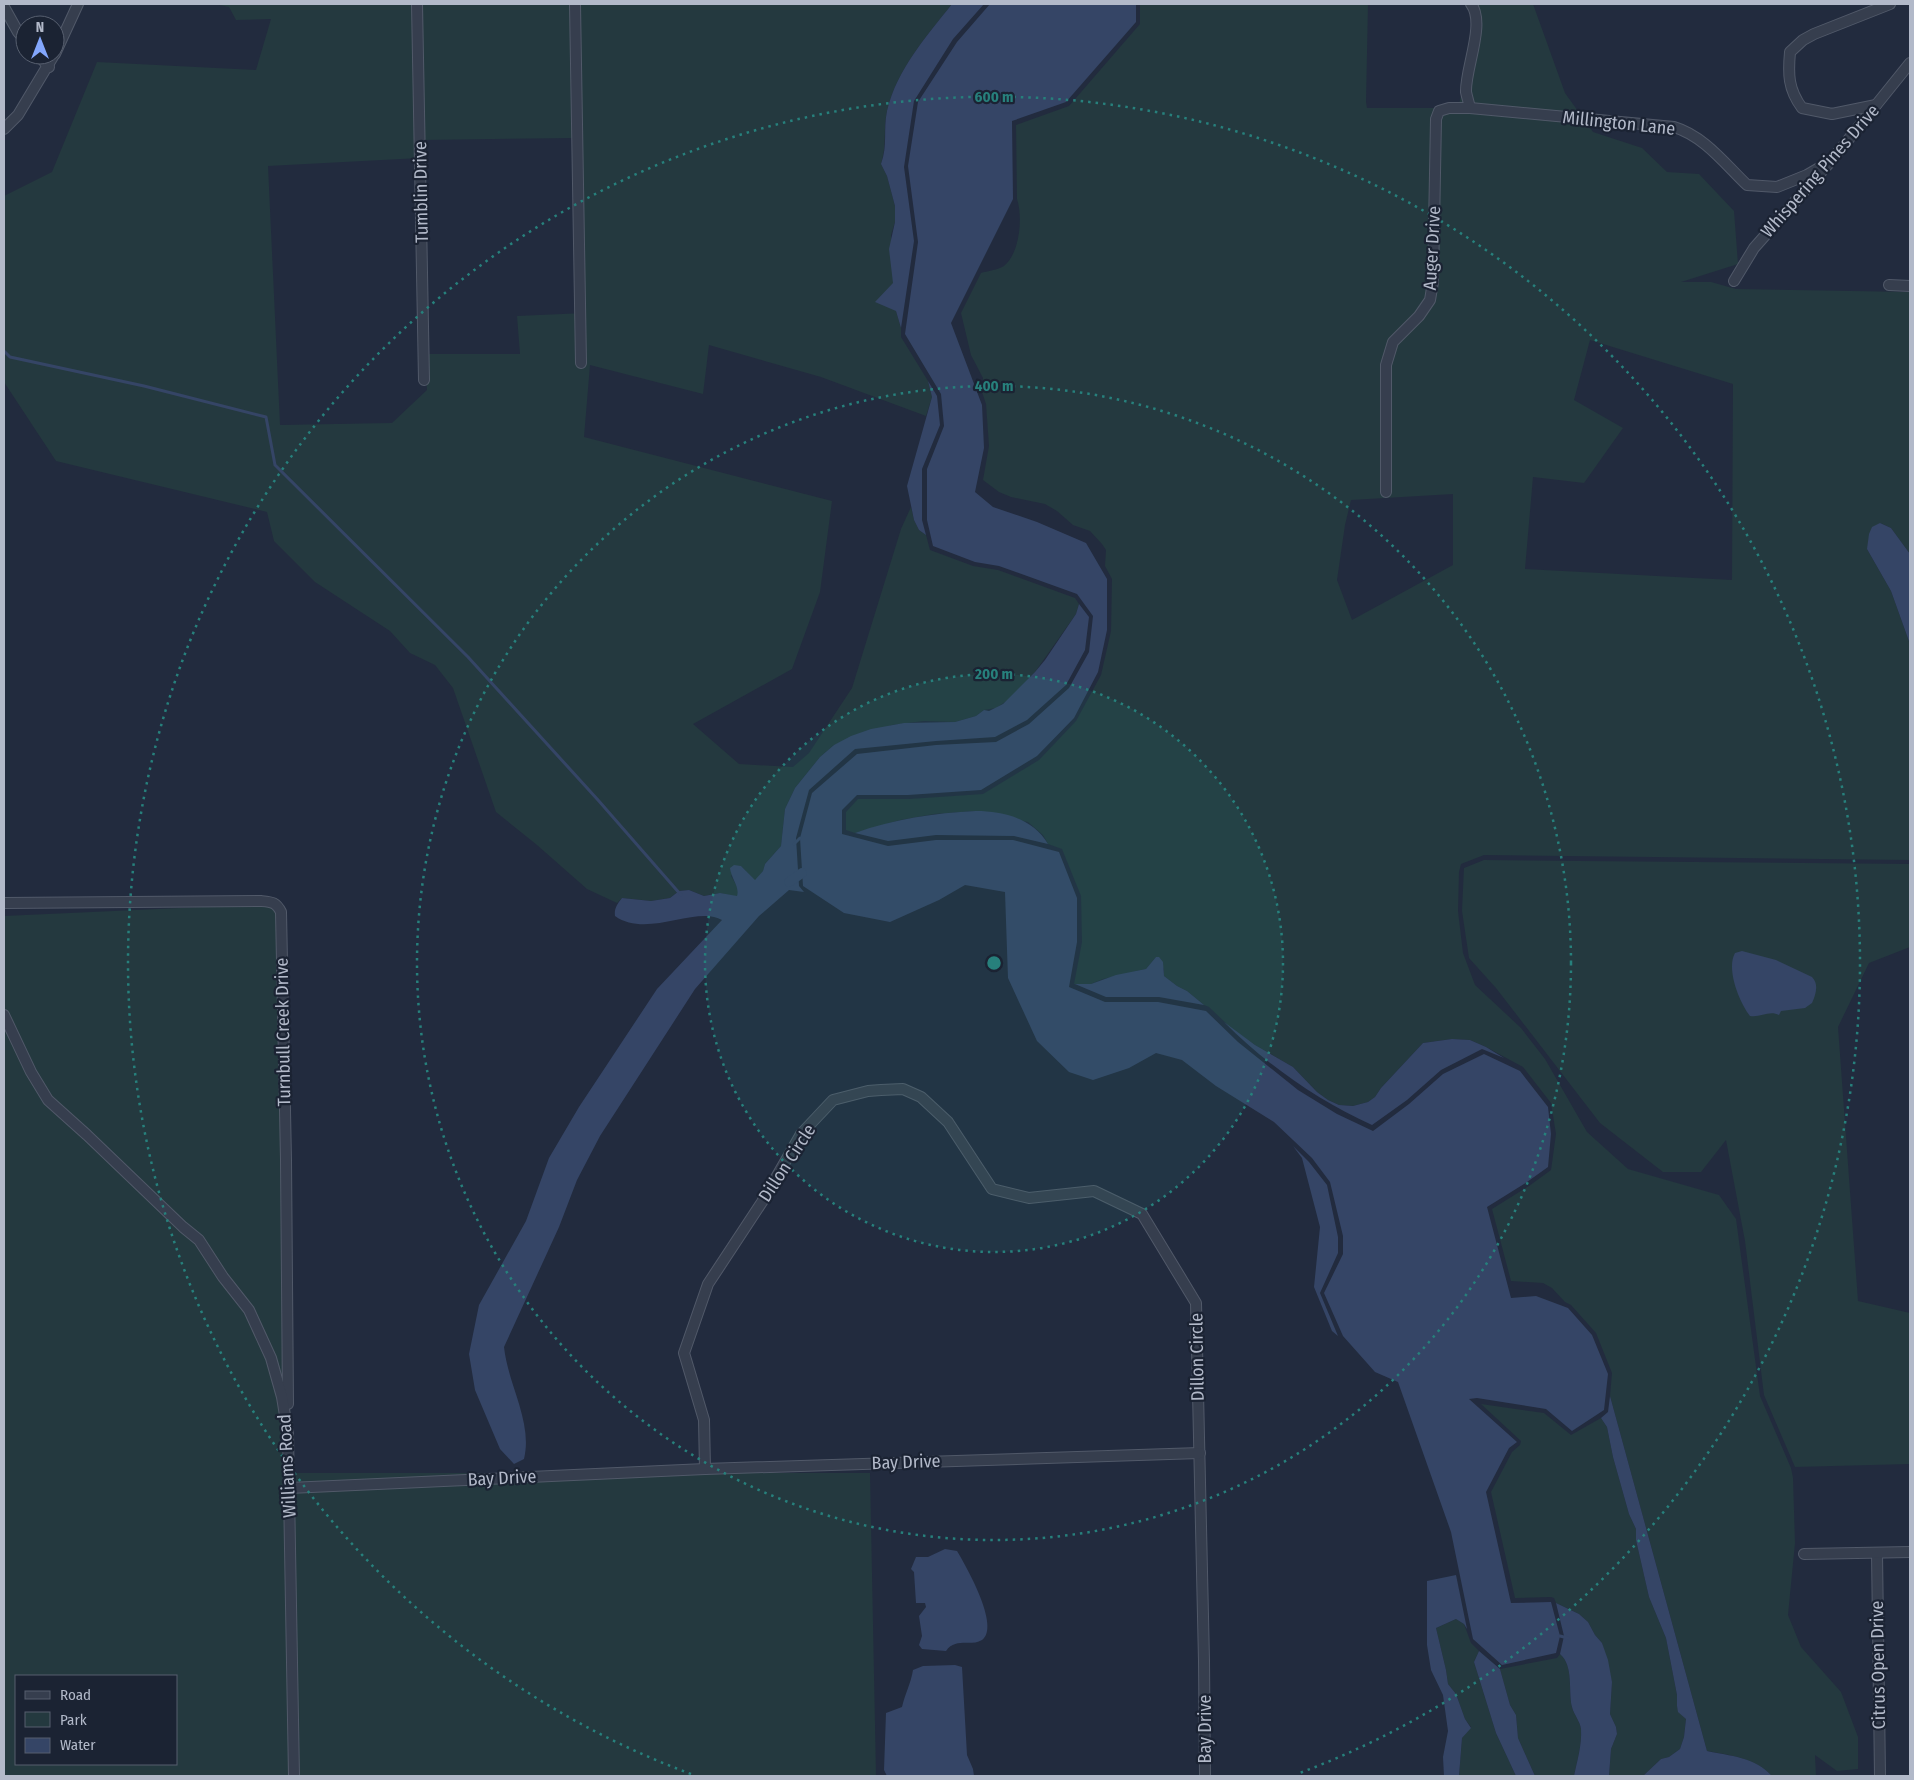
<svg xmlns="http://www.w3.org/2000/svg" width="1914" height="1780" viewBox="0 0 1914 1780" font-family="'Fira Sans Condensed',sans-serif">
<rect width="100%" height="100%" fill="#222b3e"/>
<g fill="#24393f" fill-rule="evenodd">
<path d="M215,4h737c-26,33 -55,65 -65,107 -4,19 0,34 -6,53l6,12 8,30v16l-4,13 5,76 5,17v9l27,44 4,16 -6,19 -105,-39 -112,-32 -6,49 -113,-29 -6,72 248,64 -12,91 -28,77 -99,55 46,40 54,3 16,-14 43,-65 49,-159 10,-22 3,13 5,10 7,5 4,15 43,16 25,4 77,28 4,6 -3,10 -41,58 -24,26 -15,10 -12,2 -8,6 -21,6 -31,-1 -32,4 -58,20 -14,12 -25,31 -10,21 -4,37 -16,18 -2,7 -8,10 -14,-15 -10,10 7,12v9l-18,-4 -16,3 -15,-6 -10,1 -9,7 -19,3 -29,-3 -5,5 -30,-14 -50,-44 -41,-33 -43,-124 -18,-23 -25,-12 -20,-22 -75,-49 -41,-41 -7,-29 -211,-51 -52,-79v-186l48,-24 45,-110 159,8 15,-51 -35,1 -7,-13zM572,138l13,175 -68,3 3,38h-95l2,36 -35,33 -112,2 -12,-259 152,-8 2,-18z"/>
<path d="M1140,4h228l-2,98 1,6h91l17,-67 -4,-37h62l32,89 28,39 49,16 25,24 32,2 35,37 4,53 -57,18h30l25,7 174,3v262l-19,-26 -11,-5 -13,26 24,42 19,53v216l-426,-5 -23,9 -2,8 -1,39 5,42 12,32 46,43 24,31 42,73 41,37 91,26 17,24 24,177 31,72 2,10 2,65 -7,72 13,32 40,45 17,45v32l-21,2 -22,-16 1,21h-44c-17,-18 -42,-21 -65,-25l-97,-355 2,-23 -16,-40 -25,-28 -6,-3 -13,-14 -9,-5 -32,-2 -19,-72 37,-23 22,-16 5,-36 -5,-31 -28,-36 -37,-20 -16,-7 -18,-1 -29,4 -42,45 -6,9 -7,5 -15,4 -14,-1 -11,-5 -11,-8 -24,-25 -38,-22 -23,-16 -23,-22 -5,-2 -17,-14 -10,-5 -13,-10v-7l-8,-12 -10,12 -43,10 -12,5h-17l8,-42 -1,-46 -19,-47 -14,-5 -5,-9 -15,-13 -52,-11 -42,3 -34,6 -45,13 -9,-3v-18l12,-13h51l74,-5 56,-34 37,-39 25,-46 10,-44 1,-52 -7,-13 1,-16 -4,-6 -12,-13 -17,-6 -16,-14 -12,-7 -34,-7 -12,-5 -16,-12 6,-34 -3,-42 -4,-12 1,-14 -12,-23 -10,-42 20,-40c6,-2 17,-3 23,-7 16,-13 19,-49 13,-67l-1,-74 53,-19 71,-82zM1590,340l143,44 -1,196 -207,-11 8,-92 51,6 39,-55 -49,-28zM1453,494v71l-101,55 -15,-40 8,-55 6,-25z"/>
<polygon points="1484,860 1910,864 1910,947 1869,963 1838,1027 1858,1301 1910,1313 1910,1464 1795,1467 1764,1395 1745,1241 1726,1140 1701,1172 1663,1172 1600,1123 1496,988 1469,958 1462,911 1464,868"/>
<path d="M246,905h30l16,568h578l6,302 -2,1h-870v-860zM16,1676h160v88h-160z"/>
<polygon points="1481,1404 1544,1413 1571,1435 1601,1418 1607,1427 1613,1457 1629,1514 1636,1529 1636,1540 1649,1597 1666,1638 1677,1695 1677,1706 1679,1712 1686,1719 1684,1737 1680,1749 1669,1757 1661,1759 1643,1776 1609,1776 1611,1749 1617,1734 1616,1727 1610,1714 1612,1682 1602,1643 1595,1635 1588,1622 1579,1614 1556,1603 1554,1598 1551,1597 1515,1598 1491,1492 1512,1452 1520,1445 1521,1441"/>
<polygon points="1456,1619 1464,1624 1471,1643 1479,1651 1474,1662 1496,1733 1516,1776 1459,1776 1462,1738 1471,1727 1465,1719 1456,1694 1448,1684 1446,1670 1436,1628"/>
<path d="M1560,1654c14,12 8,37 12,53 2,8 8,14 9,22 1,16 -4,32 -7,47h-39l-17,-38 -2,-23 -6,-10 -10,-36 57,-11z"/>
</g>
<g fill="#354566">
<path d="M952,4h32l-31,35 -39,62 -10,66 10,74 -13,87 -5,-17 -21,-9 18,-19 -4,-34 6,-27v-16l-8,-30 -6,-12c7,-19 2,-34 6,-53 10,-42 39,-74 65,-107z"/>
<polygon points="990,4 1136,4 1136,22 1066,102 1012,121 1013,199 951,323 982,405 984,448 975,492 993,507 1037,522 1086,543 1107,579 1107,630 1098,672 1074,718 1037,756 981,790 908,795 857,795 842,810 842,834 888,846 936,840 1013,840 1059,852 1077,898 1077,942 1069,987 1105,1002 1158,1002 1206,1011 1238,1042 1298,1090 1337,1114 1373,1131 1409,1104 1443,1074 1484,1054 1520,1071 1548,1107 1551,1134 1548,1167 1527,1182 1487,1207 1511,1298 1536,1296 1568,1308 1592,1335 1608,1374 1604,1410 1572,1431 1546,1409 1477,1398 1469,1399 1517,1442 1509,1448 1486,1492 1511,1603 1551,1602 1560,1636 1556,1653 1502,1665 1473,1639 1451,1532 1398,1382 1375,1372 1343,1336 1324,1293 1343,1254 1343,1236 1330,1182 1312,1158 1274,1122 1216,1086 1182,1060 1156,1053 1129,1068 1093,1080 1069,1072 1037,1041 1008,978 1005,892 965,885 939,900 890,922 844,913 803,886 800,838 812,793 857,754 936,745 996,742 1029,724 1069,688 1089,652 1093,616 1077,594 999,566 975,562 933,546 927,520 927,469 944,426 941,394 905,334 918,242 908,166 918,102 957,42"/>
<polygon points="928,381 937,396 940,425 922,469 922,520 926,535 919,530 914,520 907,486 932,397"/>
<polygon points="1880,523 1891,528 1910,554 1910,644 1891,591 1867,549 1869,534 1872,527"/>
<path d="M1079,604l10,13 -4,33 -19,35 -39,35 -32,17 -59,4 -81,8 -46,41 -13,48 3,48 5,6 -15,-2 -30,26 -64,73 -95,147 -23,44 -18,47 -55,120c4,38 29,75 20,112l-10,5 -14,-15 -25,-59 -6,-36 10,-49 47,-84 23,-63 30,-51 78,-118 65,-69c-25,-15 -75,19 -107,-4 -1,-7 2,-12 7,-18l29,3 19,-3 9,-7 10,-1 15,6 16,-3 17,3c3,-9 -6,-18 -7,-28l4,-3 7,1 14,14 8,-9 2,-7 16,-18 4,-37 10,-21 25,-31 14,-12 17,-9 20,-7 33,-6 51,-1 21,-6 8,-6 5,1 14,-7 32,-32 10,-12 31,-46z"/>
<path d="M976,811c28,0 58,8 72,33l-34,-8 -78,-1 -48,6 -33,-8c39,-14 79,-20 121,-22z"/>
<path d="M1742,951l34,9 36,17c7,7 4,17 0,26l-7,5 -24,3 -2,4c-10,-5 -19,3 -29,1 -11,-14 -24,-47 -15,-63z"/>
<polygon points="1156,957 1159,957 1163,962 1164,976 1177,986 1187,991 1204,1005 1159,997 1106,997 1075,984 1091,984 1116,975 1146,969"/>
<path d="M1224,1022l31,23 38,22 24,25 11,8 11,5 14,1 15,-4 7,-5 6,-9 42,-45 29,-4 18,1 16,7 18,11 -22,-9 -41,21 -34,30 -35,25c-55,-25 -105,-60 -148,-103z"/>
<polygon points="1293,1146 1309,1162 1327,1185 1338,1237 1338,1253 1320,1293 1338,1336 1332,1331 1314,1287 1320,1227 1302,1158"/>
<path d="M1610,1396l97,355c23,5 48,6 65,25h-129l18,-17 8,-2 11,-8 4,-12 2,-18 -8,-7 -1,-6v-11l-11,-57 -17,-41 -13,-57v-11l-7,-15 -16,-57 -6,-30 -6,-9 7,-6z"/>
<path d="M945,1549l12,2c9,15 44,76 25,89 -11,7 -26,-3 -36,11l-24,-2 -3,-4 3,-9 -3,-20 7,-9 -1,-4h-9l-2,-31 -3,-3 5,-12h12z"/>
<polygon points="1456,1575 1467,1629 1464,1624 1456,1619 1436,1628 1446,1670 1448,1684 1456,1694 1465,1719 1471,1728 1462,1738 1459,1776 1444,1776 1443,1757 1448,1731 1443,1695 1431,1670 1427,1645 1427,1581"/>
<path d="M1556,1603l23,11 9,8 7,13 7,8 6,17 4,22 -2,32 6,13 1,7 -6,15 -2,27h-35c3,-15 8,-31 7,-47 -1,-8 -7,-14 -9,-22 -4,-16 2,-41 -12,-53l4,-18z"/>
<polygon points="1479,1651 1500,1669 1510,1705 1516,1715 1518,1738 1535,1776 1516,1776 1496,1733 1474,1662"/>
<path d="M955,1665l7,2 5,88 6,14 1,7h-87l-3,-6 2,-57 16,-6c3,-13 9,-24 11,-37l10,-4z"/>
</g>
<g fill="none" stroke-linecap="round" stroke-linejoin="round">
<g stroke="#354566" stroke-width="3">
<polyline points="4,351 10,357 144,386 266,417 275,465 468,657 598,800 681,895"/>
<polyline points="794,844 800,838"/>
<polyline points="1560,1636 1568,1638"/>
</g>
<polyline stroke="#354566" stroke-width="10" points="789,882 802,873"/>
<g stroke="#515969" stroke-width="12">
<g id="minor">
<polyline points="417,4 424,380"/>
<polyline points="575,4 581,363"/>
<polyline points="4,7 18,32 25,40"/>
<polyline points="55,54 78,4"/>
<polyline points="38,55 49,67"/>
<path d="M1876,105l-44,9 -30,-6c-14,-19 -14,-34 -12,-56l13,-12 11,-6 76,-30"/>
<path d="M1470,108c-1,-5 -3,-11 -4,-16 -1,-23 20,-69 5,-88"/>
<polyline points="4,129 18,115 54,55"/>
<polyline points="1734,281 1754,248 1831,161 1910,63"/>
<polyline points="1889,285 1910,286"/>
<path d="M1386,492v-127l7,-23 26,-26 11,-16 3,-18 3,-163 3,-8 10,-3h21l204,19c30,9 51,37 73,58l30,2 30,-12 24,-14"/>
<path d="M4,903l257,-2c11,1 15,1 20,11l5,248 2,244"/>
<polyline points="4,1015 31,1072 48,1100 87,1135 183,1227 199,1240 223,1277 249,1310 271,1358 282,1397 288,1434 294,1776"/>
<polyline points="705,1469 704,1420 684,1353 708,1284 762,1202 801,1134 833,1100 868,1091 881,1090 903,1089 921,1097 948,1122 992,1189 1029,1198 1094,1191 1142,1214 1196,1303 1204,1661 1205,1776"/>
<polyline points="289,1488 705,1469 1200,1453"/>
<polyline points="1877,1553 1880,1776"/>
<polyline points="1804,1554 1910,1552"/>
</g>
</g>
<use href="#minor" stroke="#363e4e" stroke-width="10"/>
</g>
<circle cx="994" cy="963" r="289" fill="#27807c" fill-opacity=".12"/>
<g fill="none" stroke="#27807c" stroke-width="2.5" stroke-dasharray="2.5 5">
<circle cx="994" cy="963" r="289"/>
<circle cx="994" cy="963" r="577"/>
<path d="M691 1774A866 866 0 1 1 1297 1774"/>
</g>
<g text-anchor="middle" stroke-width="4.5" stroke-linejoin="round" paint-order="stroke">
<g font-size="18" fill="#b2b9c9" stroke="#1b2333">
<text transform="translate(1619 123) rotate(6)" y="6">Millington Lane</text>
<text transform="translate(1820 171) rotate(-49)" y="6">Whispering Pines Drive</text>
<text transform="translate(421 192) rotate(-91)" y="6">Tumblin Drive</text>
<text transform="translate(1432 248) rotate(-87)" y="6">Auger Drive</text>
<text transform="translate(283 1032) rotate(-91)" y="6">Turnbull Creek Drive</text>
<text transform="translate(787 1163) rotate(-57)" y="6">Dillon Circle</text>
<text transform="translate(1197 1357) rotate(-91)" y="6">Dillon Circle</text>
<text transform="translate(906 1462) rotate(-2)" y="6">Bay Drive</text>
<text transform="translate(287 1466) rotate(-93)" y="6">Williams Road</text>
<text transform="translate(502 1478) rotate(-3)" y="6">Bay Drive</text>
<text transform="translate(1878 1665) rotate(-91)" y="6">Citrus Open Drive</text>
<text transform="translate(1205 1729) rotate(-90)" y="6">Bay Drive</text>
</g>
</g>
<circle cx="994" cy="963" r="8" fill="#27807c" stroke="#1b2333" stroke-width="2.5"/>
<g font-size="15" text-anchor="middle" font-weight="bold" fill="#27807c" stroke="#1b2333" stroke-width="4.5" stroke-linejoin="round" paint-order="stroke">
<text x="994" y="102">600 m</text>
<text x="994" y="391">400 m</text>
<text x="994" y="679">200 m</text>
</g>
<rect width="1914" height="1780" fill="none" stroke="#b2b9c9" stroke-width="10"/>
<rect x="15" y="1675" width="162" height="90" fill="#1b2333" stroke="#575f6f"/>
<rect x="25" y="1691" width="25" height="8" fill="#363e4e" stroke="#575f6f"/>
<text x="60" y="1700" font-size="15" fill="#b2b9c9">Road</text>
<rect x="25" y="1712" width="25" height="15" fill="#24393f" stroke="#575f6f"/>
<text x="60" y="1725" font-size="15" fill="#b2b9c9">Park</text>
<rect x="25" y="1738" width="25" height="15" fill="#354566" stroke="#575f6f"/>
<text x="60" y="1750" font-size="15" fill="#b2b9c9">Water</text>
<g transform="translate(40 40)"><circle r="24" fill="#1b2333" stroke="#575f6f"/>
<path d="M0-4L9 19L0 12L-9 19Z" fill="#83a7fd"/>
<text y="-8" font-size="14" font-weight="bold" text-anchor="middle" fill="#b2b9c9">N</text>
</g>
</svg>
